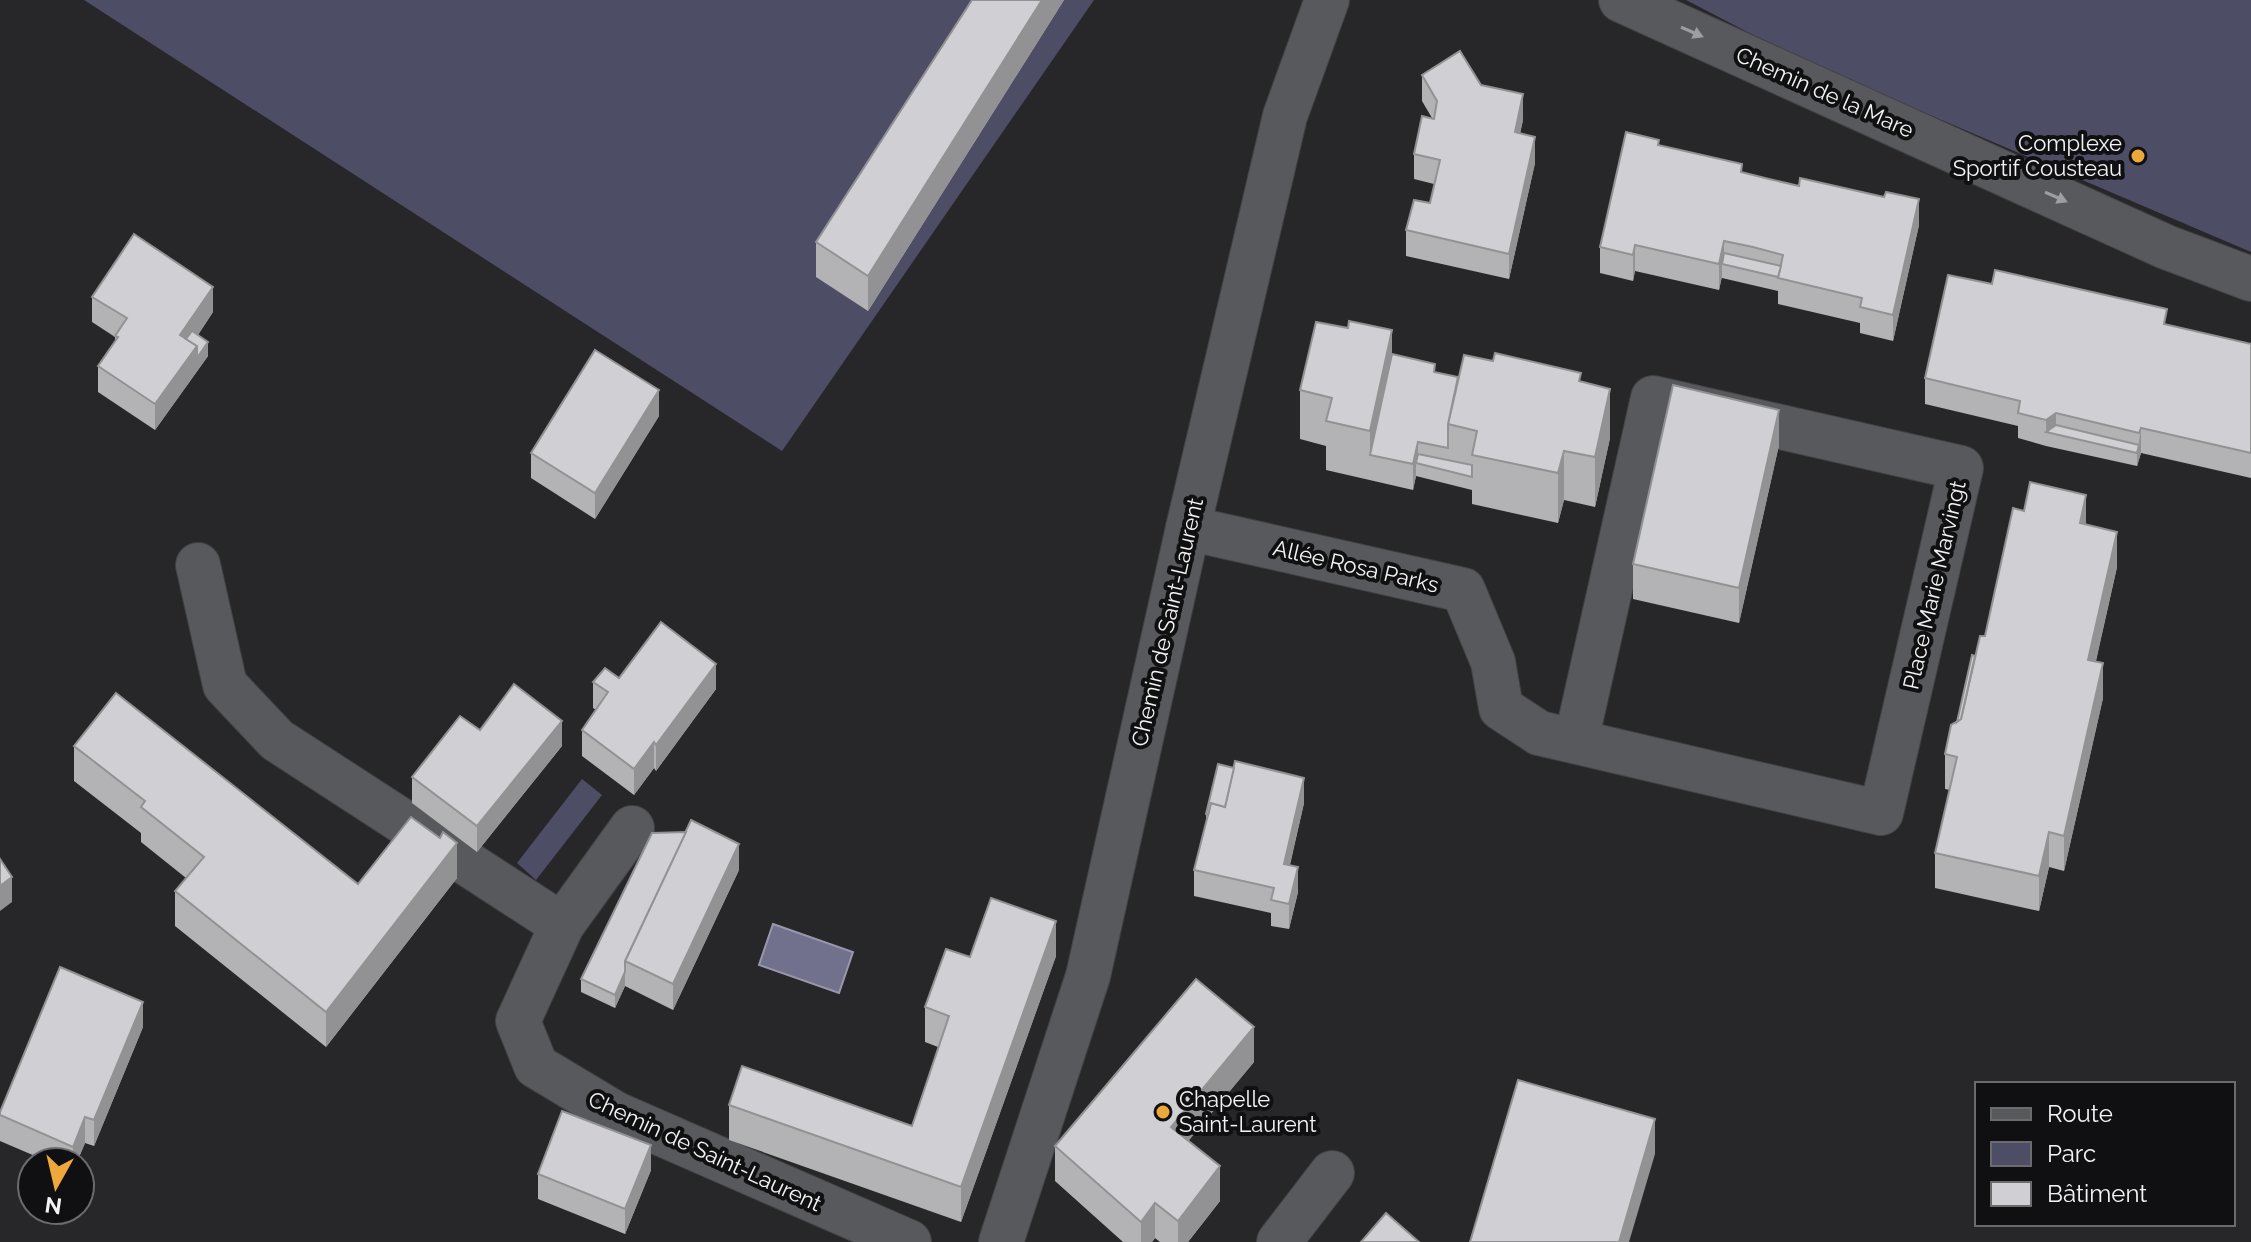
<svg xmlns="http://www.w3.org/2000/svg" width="2251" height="1242" viewBox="0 0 2251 1242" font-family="Raleway,sans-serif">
<rect width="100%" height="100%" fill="#27272a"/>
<g fill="#4d4d66">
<polygon points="84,0 1094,0 782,451"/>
<polygon points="1686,0 2251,0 2251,252 1801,60"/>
<polygon points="582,779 602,795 536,880 517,863"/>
</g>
<polygon fill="#71718e" stroke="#9898ad" stroke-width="2" points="773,924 853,952 839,993 759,965"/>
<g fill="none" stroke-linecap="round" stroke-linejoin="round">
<g stroke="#424245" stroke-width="46">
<g id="minor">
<polyline points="1621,0 2166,247 2251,279"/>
<polyline points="1188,528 1463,590 1493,662 1501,708 1539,733 1881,813 1961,468 1653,398 1576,741"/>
<polyline points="198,565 225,685 277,740 562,925"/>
<polyline points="632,828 562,925 518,1021 536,1066 616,1114 909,1242"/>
<polyline points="1001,1242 1088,976 1188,528 1285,116 1327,0"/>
<polyline points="1279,1242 1332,1173"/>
</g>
</g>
<use href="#minor" stroke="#58595c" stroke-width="44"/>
</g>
<g fill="#b3b3b6">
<polygon points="972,0 1064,0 868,311 816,277 816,242"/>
<polygon points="1422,75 1481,85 1523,120 1520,133 1535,163 1509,279 1406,256 1406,230 1430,203 1434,184 1414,179 1414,154 1432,118 1422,101"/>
<polygon points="1659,146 1742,172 1919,225 1893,341 1860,333 1860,323 1778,304 1778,291 1722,278 1722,276 1719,290 1635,271 1633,281 1600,273 1600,247"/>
<polygon points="92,297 213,312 198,335 208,356 155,430 98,392 98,366 115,341 115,337 92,322"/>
<polygon points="2167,325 2251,344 2251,478 2141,453 2137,466 2046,446 2018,438 2018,426 1925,404 1925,378"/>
<polygon points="1392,354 1435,372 1458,377 1581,381 1610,438 1595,507 1564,500 1558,523 1472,504 1472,490 1416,476 1413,490 1326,470 1326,446 1300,439 1300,390"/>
<polygon points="659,416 595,519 531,478 531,453"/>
<polygon points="1779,445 1739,623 1633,599 1633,564"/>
<polygon points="2086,524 2117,567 2096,661 2103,698 2064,871 2049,867 2039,911 1935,888 1935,853 1950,790 1945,789 1945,754 1957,722 1975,656 1985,636"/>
<polygon points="619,678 716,689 656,771 654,768 634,795 582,756 582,730 596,710 593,708 593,682"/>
<polygon points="480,730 562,746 477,852 412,803 412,777"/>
<polygon points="74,746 358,884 457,878 326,1047 175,926 175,891 186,878 141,842 141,833 74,781"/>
<polygon points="1304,803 1290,865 1298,892 1289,929 1271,926 1271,913 1194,896 1194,870 1206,824 1206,814"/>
<polygon points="739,870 673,1010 625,986 615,1008 581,992 581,979"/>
<polygon points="1056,956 961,1222 729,1140 729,1105 912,1126 938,1047 925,1042 925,1007 970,957"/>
<polygon points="143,1027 94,1146 85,1143 77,1162 49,1162 0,1141 0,1112"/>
<polygon points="1254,1062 1188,1141 1220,1201 1188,1242 1160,1242 1155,1238 1152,1242 1123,1242 1055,1181 1055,1146"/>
<polygon points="651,1170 625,1234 538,1199 538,1174"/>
</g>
<g fill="#929294">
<polygon points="1042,0 1064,0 868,311 868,276"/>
<polygon points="1523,94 1523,120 1515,158 1515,132"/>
<polygon points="1535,137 1535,163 1509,279 1509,254"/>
<polygon points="1919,199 1919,225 1893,341 1893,315"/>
<polygon points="1724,241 1724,265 1722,264 1722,276 1719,290 1719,264"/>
<polygon points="1635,245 1635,271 1633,281 1633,255"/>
<polygon points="213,287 213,312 187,351 180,335"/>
<polygon points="1392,330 1392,379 1370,455 1370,431"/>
<polygon points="208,342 208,356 155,430 155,404 197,346"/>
<polygon points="1610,389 1610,438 1595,507 1595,457"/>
<polygon points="659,390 659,416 595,519 595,493"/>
<polygon points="1779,410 1779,445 1739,623 1739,588"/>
<polygon points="2056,413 2056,434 2046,432 2046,446 2046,420"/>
<polygon points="2141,428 2141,453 2137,466 2137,453"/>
<polygon points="1418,442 1418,464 1416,463 1416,476 1413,490 1413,464"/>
<polygon points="1564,451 1564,500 1558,523 1558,473"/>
<polygon points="2086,495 2086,530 2080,523"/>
<polygon points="2117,532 2117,567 2088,695 2088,660"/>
<polygon points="2103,663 2103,698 2064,871 2064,836"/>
<polygon points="716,664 716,689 656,771 656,745"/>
<polygon points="562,721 562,746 477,852 477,826"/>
<polygon points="654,742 654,768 634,795 634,769"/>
<polygon points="1304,778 1304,803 1284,889 1284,864"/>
<polygon points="2049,832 2049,867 2039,911 2039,876"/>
<polygon points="457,843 457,878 326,1047 326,1012"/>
<polygon points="739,844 739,870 673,1010 673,984"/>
<polygon points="1298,867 1298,892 1289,929 1289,904"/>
<polygon points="12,877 12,902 0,911 0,886"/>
<polygon points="1056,921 1056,956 961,1222 961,1187"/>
<polygon points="625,972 625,986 615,1008 615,995"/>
<polygon points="143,1002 143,1027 94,1146 94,1120"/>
<polygon points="1254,1027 1254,1062 1171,1162 1171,1127"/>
<polygon points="85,1117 85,1143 77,1162 73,1162 73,1147"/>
<polygon points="1655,1119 1655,1154 1629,1242 1619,1242"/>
<polygon points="651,1145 651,1170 625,1234 625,1209"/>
<polygon points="1220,1166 1220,1201 1188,1242 1178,1242 1178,1221"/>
<polygon points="1155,1203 1155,1238 1152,1242 1141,1242 1141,1222"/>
</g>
<g fill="#d0d0d4" stroke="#929294" stroke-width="2">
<polygon points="972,0 1042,0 868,276 816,242"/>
<polygon points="1460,51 1481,85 1523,94 1515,132 1535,137 1509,254 1406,230 1414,200 1430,203 1440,160 1414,154 1422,116 1434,119 1437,101 1422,75"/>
<polygon points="1626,132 1659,140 1658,145 1742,164 1741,172 1769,179 1799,186 1800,178 1884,197 1886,192 1919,199 1893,315 1860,307 1862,298 1778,278 1783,255 1753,247 1724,241 1719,264 1635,245 1633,255 1600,247"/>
<polygon points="134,234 213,287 180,335 197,346 155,404 98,366 118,337 115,336 127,318 92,297"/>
<polygon points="1724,253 1781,266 1778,277 1722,264"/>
<polygon points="1995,270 2167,309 2164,324 2251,344 2251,453 2141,428 2139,433 2056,413 2046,420 2018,413 2020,401 1925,378 1948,275 1992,284"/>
<polygon points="1349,321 1392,330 1370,431 1326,421 1332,398 1300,390 1316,322 1348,328"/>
<polygon points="192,331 208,342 197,358 197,346 186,339"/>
<polygon points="595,350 659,390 595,493 531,453"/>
<polygon points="1495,353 1581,373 1579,381 1610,389 1595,457 1564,451 1558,473 1472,455 1477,431 1448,424 1464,355 1493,361"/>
<polygon points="1392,354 1435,364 1434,372 1458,377 1448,424 1448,448 1418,442 1413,464 1370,455"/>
<polygon points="1673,385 1779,410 1739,588 1633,564"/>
<polygon points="2056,425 2139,445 2137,453 2046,432"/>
<polygon points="1418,454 1472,465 1472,477 1416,463"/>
<polygon points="2030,482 2086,495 2080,523 2117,532 2088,660 2103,663 2064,836 2049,832 2039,876 1935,853 1957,757 1945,754 1951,725 1961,719 1980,636 1985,636 2013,508 2024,511"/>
<polygon points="661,622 716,664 656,745 654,742 634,769 582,730 608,692 593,682 605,668 619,678"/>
<polygon points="1972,655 1975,656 1961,719 1957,722"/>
<polygon points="514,684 562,721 477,826 412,777 460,716 480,730"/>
<polygon points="116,693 358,884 411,817 440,838 443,832 457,843 326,1012 175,891 204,857 141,807 145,801 74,746"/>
<polygon points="1235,761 1304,778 1284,864 1298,867 1289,904 1271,900 1274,888 1194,870 1211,803 1225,807"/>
<polygon points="1218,764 1234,768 1225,807 1211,803 1208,815 1206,814"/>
<polygon points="691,820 739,844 673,984 625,961"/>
<polygon points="686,832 625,961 625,972 615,995 581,979 652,833"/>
<polygon points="0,859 12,877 0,886"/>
<polygon points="991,898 1056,921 961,1187 729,1105 742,1066 912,1126 949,1016 925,1007 946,949 970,957"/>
<polygon points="60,967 143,1002 94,1120 85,1117 73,1147 0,1115 0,1112"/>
<polygon points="1196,979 1254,1027 1171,1127 1220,1166 1178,1221 1155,1203 1141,1222 1055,1146"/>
<polygon points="1518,1080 1655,1119 1619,1242 1470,1242"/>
<polygon points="562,1111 651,1145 625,1209 538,1174"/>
<polygon points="1386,1213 1419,1242 1361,1242"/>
</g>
<defs><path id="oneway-solid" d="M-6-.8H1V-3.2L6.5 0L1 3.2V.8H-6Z" transform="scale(2)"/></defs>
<g fill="#9e9ea1">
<use href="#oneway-solid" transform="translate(1692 32) rotate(24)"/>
<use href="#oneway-solid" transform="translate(2056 197) rotate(24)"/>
</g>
<g fill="#eda83c" stroke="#101012" stroke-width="3">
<circle cx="2138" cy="156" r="8"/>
<circle cx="1163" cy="1112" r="8"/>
</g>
<g text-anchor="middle" stroke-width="8" stroke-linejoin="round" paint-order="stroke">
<g font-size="22" fill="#f3f3f5" stroke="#101012">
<text transform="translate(1825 92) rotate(24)" y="8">Chemin de la Mare</text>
<text transform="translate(1356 566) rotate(13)" y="8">Allée Rosa Parks</text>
<text transform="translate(1934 585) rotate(-77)" y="8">Place Marie Marvingt</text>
<text transform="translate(1167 622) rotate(-77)" y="8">Chemin de Saint-Laurent</text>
<text transform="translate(705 1151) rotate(25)" y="8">Chemin de Saint-Laurent</text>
</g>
<g font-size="22" fill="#f3f3f5" stroke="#101012" text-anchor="end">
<text x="2122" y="151">Complexe<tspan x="2122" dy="25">Sportif Cousteau</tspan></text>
<text x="1179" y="1107" text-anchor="start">Chapelle<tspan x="1179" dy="25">Saint-Laurent</tspan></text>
</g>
</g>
<rect x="1975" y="1082" width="260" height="144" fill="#101012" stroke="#6b6b6d" stroke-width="2"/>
<rect x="1991" y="1108" width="40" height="12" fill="#58595c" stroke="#6b6b6d" stroke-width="2"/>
<text x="2047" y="1122" font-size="24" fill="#f3f3f5">Route</text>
<rect x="1991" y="1142" width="40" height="24" fill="#4d4d66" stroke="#6b6b6d" stroke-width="2"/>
<text x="2047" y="1162" font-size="24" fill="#f3f3f5">Parc</text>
<rect x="1991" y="1182" width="40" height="24" fill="#d0d0d4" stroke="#6b6b6d" stroke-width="2"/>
<text x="2047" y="1202" font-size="24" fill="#f3f3f5">Bâtiment</text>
<g transform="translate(56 1186) rotate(188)"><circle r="38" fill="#101012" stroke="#6b6b6d" stroke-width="2"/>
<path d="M0-6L14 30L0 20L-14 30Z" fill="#eda83c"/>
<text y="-12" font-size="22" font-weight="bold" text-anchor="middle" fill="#f3f3f5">N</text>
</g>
</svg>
